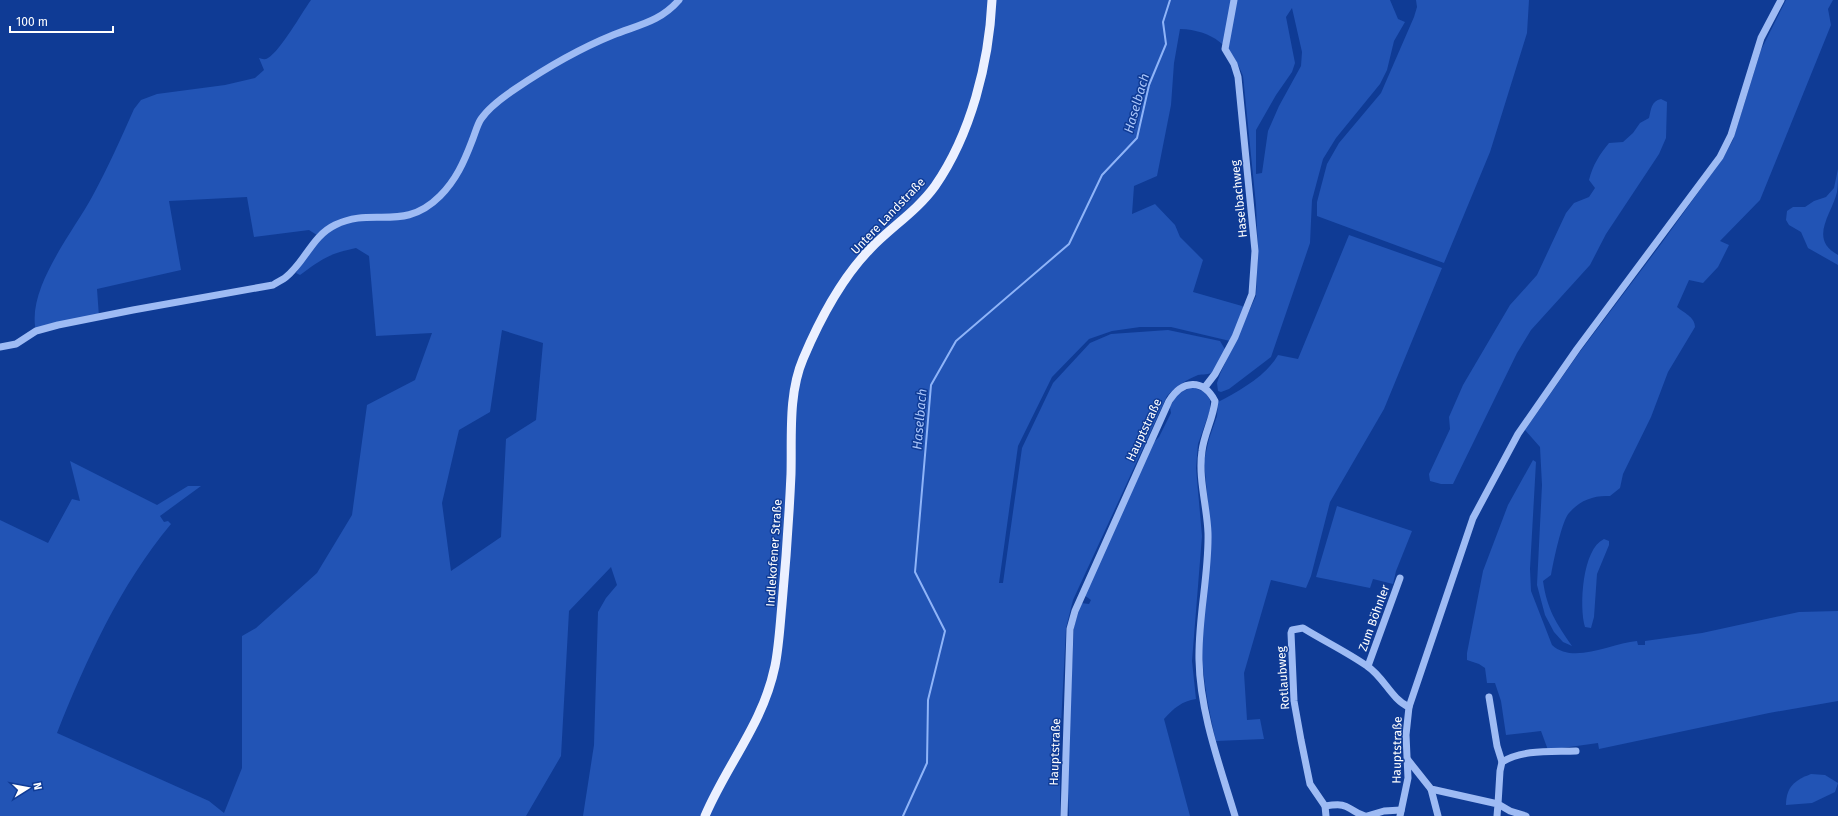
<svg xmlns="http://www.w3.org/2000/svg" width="1838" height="816" viewBox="0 0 1838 816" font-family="'Fira Sans',sans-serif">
<rect width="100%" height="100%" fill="#0f3b95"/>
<g fill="#2254b5" fill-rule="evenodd">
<path d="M311,0h1079l8,19 7,3 -11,19 -7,29 -7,14 -44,54 -13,21 -11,41 -2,43 -39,114 -42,32 -8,3 -3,-1 -1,-8 3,-9 36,-78 2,-46 -2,-45 -13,-129c-11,-30 -31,-46 -63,-47l-6,34 -3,42 -14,71 -23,10 -2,28 23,-10 20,21 5,12 23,23 -10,32 49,14 3,3 -15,32 -59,-14h-31l-28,4 -23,8 -37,38 -34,69 -19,137h4l19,-135 31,-65 37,-40 21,-9 57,-4 52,11 6,10c-3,7 -7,16 -13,21 -4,3 -10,2 -15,3 -12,5 -22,11 -31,21l-94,204 -7,28 -6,116v72h-477l11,-71 4,-133 8,-14 11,-13 -6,-18 -42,44 -8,145 -35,60h-526v-296l48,23 24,-44 8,2 -10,-40 87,44 31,-19h13l-41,30 4,6 4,-1 3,3c-51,61 -85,136 -114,209l152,68 15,12 18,-45v-132l14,-8 61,-55 35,-58 15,-110 48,-25 17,-47 -56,3 -7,-80 -13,-8c-28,6 -34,11 -56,27l-4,-2 24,-36 -11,-7 -55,7 -7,-40 -78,4 12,69 -84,19 2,28 -63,14c-10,-42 37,-99 56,-134 16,-29 29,-59 42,-88l7,-9 16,-6 68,-9 30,-7 9,-8 -5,-12c3,1 6,2 9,0 13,-8 33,-44 43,-58zM1292,8l10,44 -1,14 -22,40 -11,25 -6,42 -6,1v-44l20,-35 16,-23 3,-9 -9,-46zM502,330l41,13 -7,77 -30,19 -5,98 -50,34 -9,-68 17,-73 31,-18z"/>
<polygon points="1416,0 1529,0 1527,33 1490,152 1444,263 1317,216 1317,202 1327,164 1339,143 1381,93 1414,17 1417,7"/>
<path d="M1786,0h47l-5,9 3,16 -71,175 -40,41 9,4 -11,22 -15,16 -14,-3 -12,27c7,6 18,10 18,20l-27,45 -17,45 -28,57 -3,14 -10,8c-16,-1 -30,4 -41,17 -7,7 -16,50 -18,62l-8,6c4,28 13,42 29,65l-9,-4 -9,-10 -9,-17 -8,-30 5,-100 -2,-38 -15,-17 54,-77 82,-109 62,-86 10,-18 28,-90z"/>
<path d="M1661,99l6,3 -1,36 -7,16 -53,80 -16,31 -59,65 -14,23 -64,131h-12l-11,-3 -1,-7 21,-45 -1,-12 14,-32 47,-80 27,-30 29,-62 8,-10 15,-6 6,-9 -6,-8c4,-15 10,-25 20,-37l14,-1 10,-9 7,-10 9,-5c2,-8 2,-17 12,-19z"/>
<path d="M1838,169c0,8 0,16 -1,23 -5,22 -29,47 1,63v10l-30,-17 -7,-16 -12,-7 -3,-5 1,-9 6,-4h12l9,-6 12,-4 8,-9z"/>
<path d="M1349,235l93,33 -58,141 -54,93 -19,74 -5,12 -35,-8 -27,93 3,47 13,-1 4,20 -48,2c-7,-30 -13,-60 -14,-91l6,-146 -4,-43 5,-22 8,-23 1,-14c21,-11 48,-26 60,-47l20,4z"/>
<path d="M1192,387l13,5 5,8v10l-12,34 -2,24 6,68 -10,125 4,38c-14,2 -22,9 -32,20l26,97h-121l-2,-50 7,-139 7,-24 8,1 2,-4 -7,-5 70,-153 5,-5 12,-24 -1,-6 7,-13z"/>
<path d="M1533,460l3,2 -6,107 1,22 21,54c22,20 59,-2 85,-4l1,4h7v-4l57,-8 97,-21 39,-1v90l-69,12 -170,36 -1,-6 -50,7 -7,-19 -35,4 -5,-34 -6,-18h-8l-2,-15 -6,-4 -12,-4v-7l16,-82 25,-66z"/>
<polygon points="1337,506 1412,531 1396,571 1393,584 1373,579 1370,588 1316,577"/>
<path d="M1604,539l5,2v4l-12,29 -3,43 -3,11 -6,-1c-6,-20 -3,-78 19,-88z"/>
<path d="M1811,774l14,1 13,8 -3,9 -23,11 -26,2c0,-18 9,-25 25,-31z"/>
</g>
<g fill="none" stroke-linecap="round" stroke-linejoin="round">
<polyline stroke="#8fb4f8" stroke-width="2" points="903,816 927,763 928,700 945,631 915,572 931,385 956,341 1069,244 1102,175 1137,138 1149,85 1166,44 1163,22 1170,0"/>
<g stroke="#9ebbf4" stroke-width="7">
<path d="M0,347l16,-3 20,-13 22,-6 75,-15 140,-25c4,-3 10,-5 13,-8 19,-15 26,-41 49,-52 38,-19 68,8 105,-29 16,-16 24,-34 32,-55 3,-7 5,-16 9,-22 8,-12 22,-22 34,-30 28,-19 66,-41 98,-54 25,-10 47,-13 66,-35"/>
<polyline points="1205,387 1215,374 1235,337 1252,294 1255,251 1238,77 1234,64 1225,49 1234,0"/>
<polyline points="1368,666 1400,578"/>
<polyline points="1489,697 1497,746 1502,762"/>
<polyline points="1408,760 1431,789 1498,804 1497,816"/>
<polyline points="1431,789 1438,816"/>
<path d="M1325,806c27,-4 19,3 40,10"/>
<path d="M1064,816l6,-187 5,-18 94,-210c13,-21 34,-23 46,0 -2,18 -11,33 -13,50 -4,27 5,55 6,82 1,42 -10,84 -9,127 1,53 21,106 36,156"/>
<path d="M1326,816l-1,-10 -15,-22 -9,-44 -7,-39 -3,-68 1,-3 11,-2c21,13 44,24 64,38 17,11 24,33 42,41"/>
<polyline points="1367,816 1384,811 1401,810"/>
<polyline points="1400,816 1408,778 1406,735 1409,707 1473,518 1518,434 1577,349 1720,157 1731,135 1761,38 1781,0"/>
<path d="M1526,816l-16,-5 -12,-7 2,-33 2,-9c21,-13 50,-10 74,-11"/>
</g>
<path stroke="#ebf0ff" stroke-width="9" d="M705,816c22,-52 58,-92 70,-150 4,-20 5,-41 7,-62 4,-43 7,-86 9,-130 1,-37 -3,-80 12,-115 16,-38 38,-80 67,-110 21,-22 47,-38 65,-63 36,-52 54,-123 57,-186"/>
</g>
<g text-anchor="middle" stroke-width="3" stroke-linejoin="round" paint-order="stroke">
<g font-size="12" fill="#fff" stroke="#0f3b95">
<text transform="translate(1239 199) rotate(-96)" y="4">Haselbachweg</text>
<text transform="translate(888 216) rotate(-46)" y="4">Untere Landstraße</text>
<text transform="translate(1144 430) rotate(-65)" y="4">Hauptstraße</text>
<text transform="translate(774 553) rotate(-86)" y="4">Indlekofener Straße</text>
<text transform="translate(1374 618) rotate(-70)" y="4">Zum Böhnler</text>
<text transform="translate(1283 678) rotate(-94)" y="4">Rotlaubweg</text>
<text transform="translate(1397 750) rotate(-89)" y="4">Hauptstraße</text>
<text transform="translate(1055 752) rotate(-88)" y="4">Hauptstraße</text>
</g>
<g font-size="13" font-style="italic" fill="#aac6fb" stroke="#0f3b95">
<text transform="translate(1136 103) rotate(-74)" y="5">Haselbach</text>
<text transform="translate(919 419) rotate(-85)" y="5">Haselbach</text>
</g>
</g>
<g transform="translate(28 788) rotate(79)" stroke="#0f3b95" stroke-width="3" paint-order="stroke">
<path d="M0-3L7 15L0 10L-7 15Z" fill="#ffffff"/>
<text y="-6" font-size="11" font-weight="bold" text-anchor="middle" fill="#ffffff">N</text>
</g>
<path d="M10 26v6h103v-6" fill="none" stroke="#ffffff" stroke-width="2"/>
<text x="16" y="26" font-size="12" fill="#ffffff" stroke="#0f3b95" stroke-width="3" paint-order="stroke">100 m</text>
</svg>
